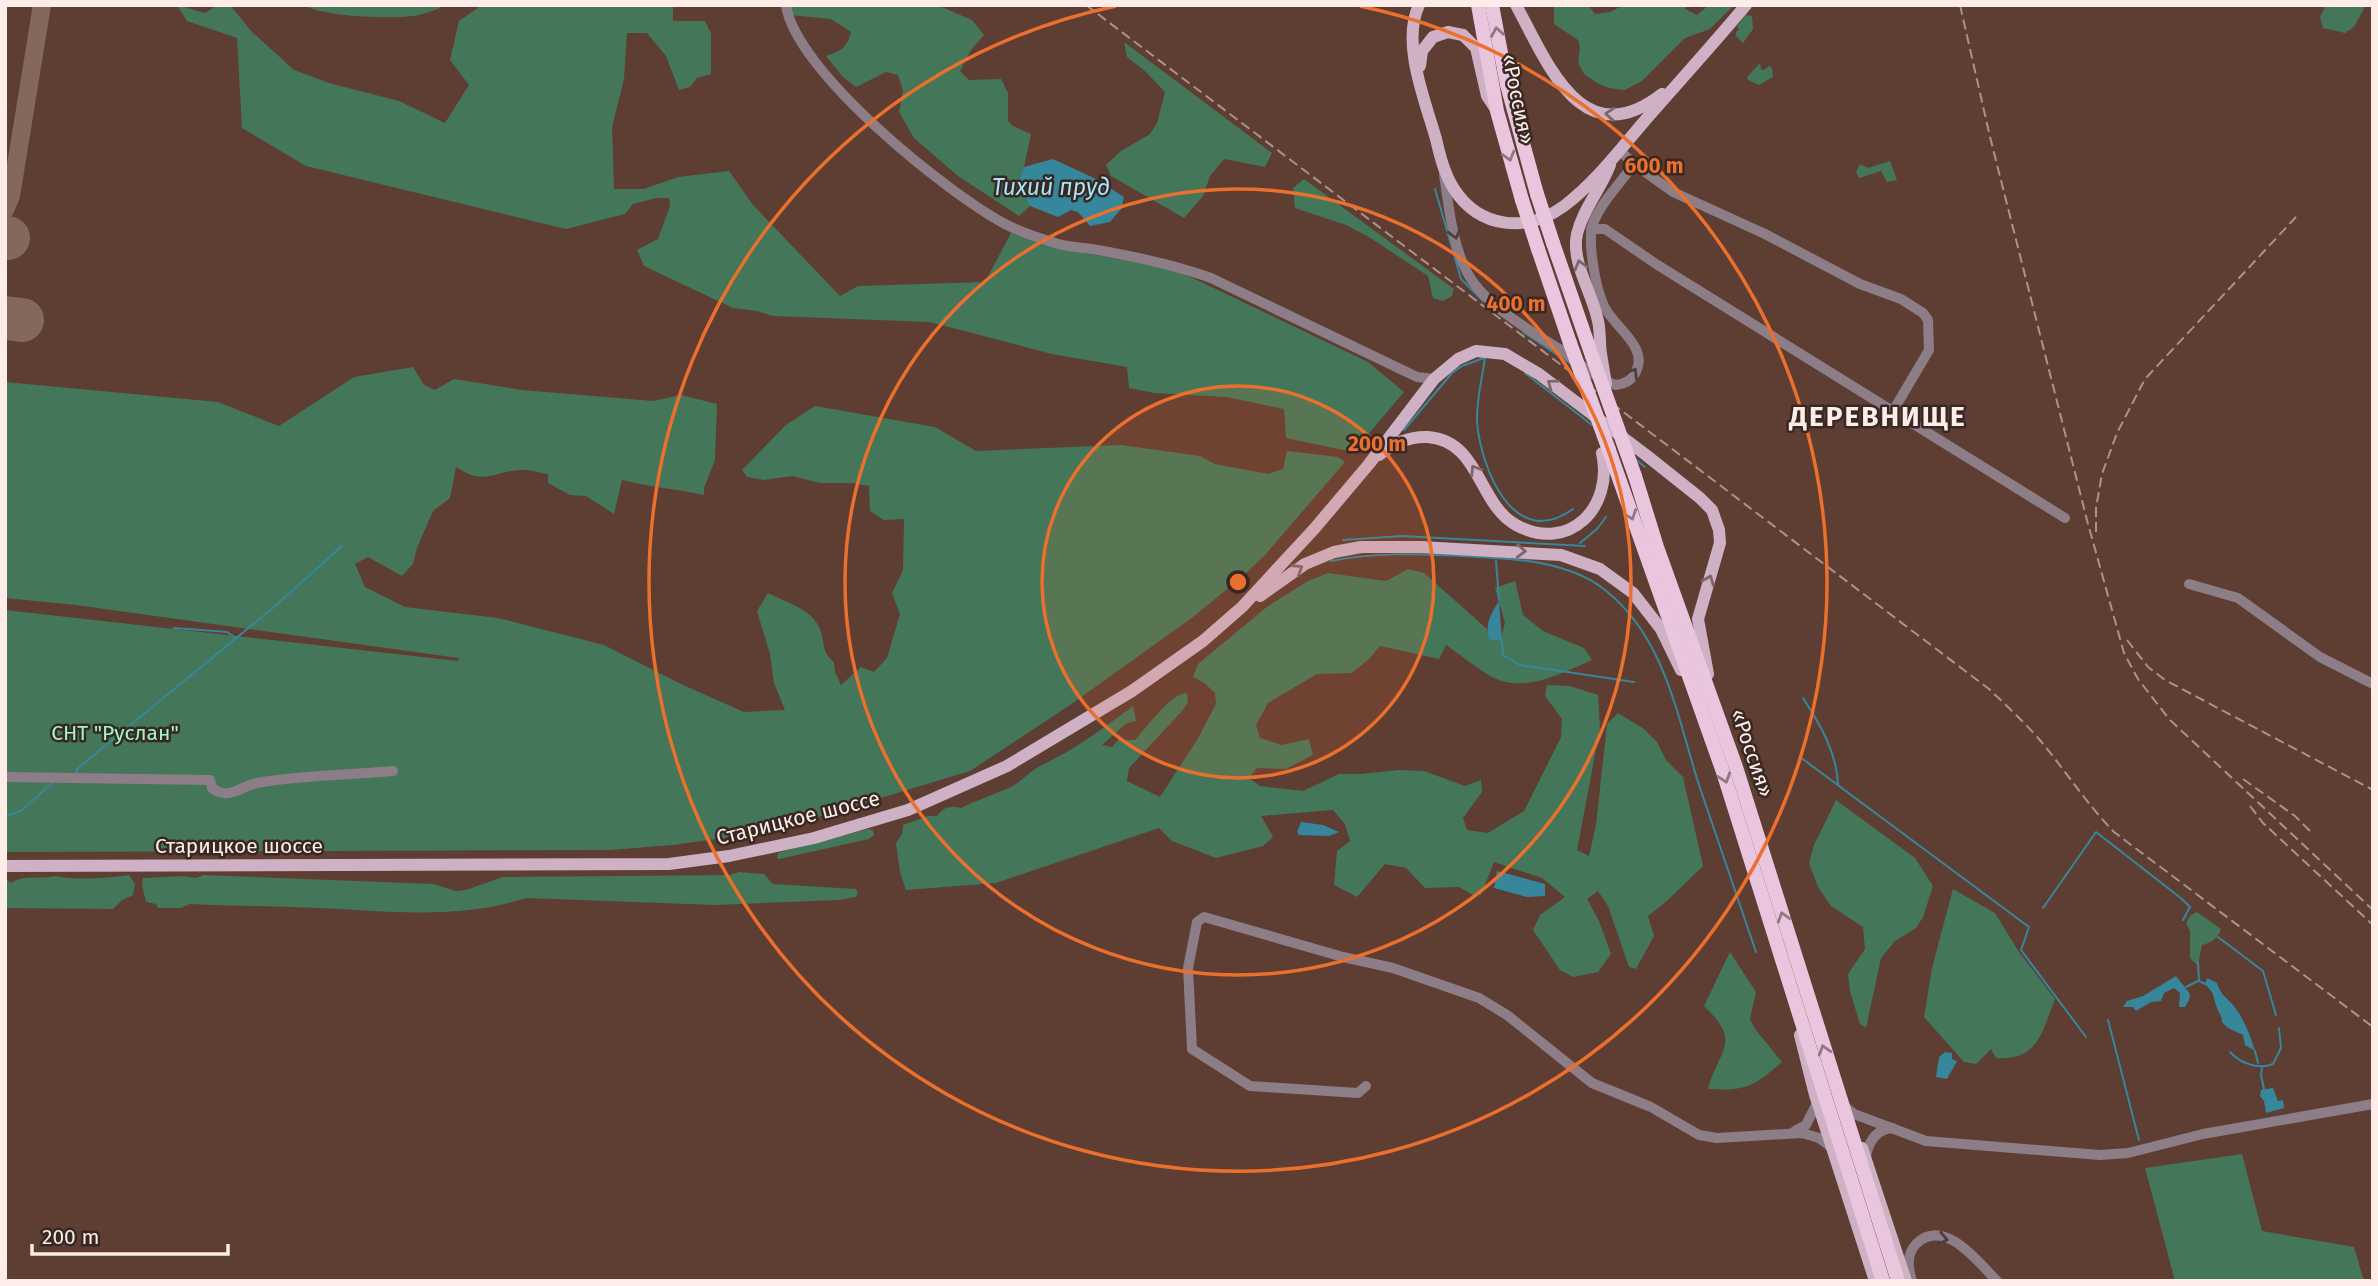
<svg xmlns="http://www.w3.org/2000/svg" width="2378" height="1286" viewBox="0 0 2378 1286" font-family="'Fira Sans',sans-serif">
<rect width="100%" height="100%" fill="#5e3d33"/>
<g fill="#44775a">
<polygon points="177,5 205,13 217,5 230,5 252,32 294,70 329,83 399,101 445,123 469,85 450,60 459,21 482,5 673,5 673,21 705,21 711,33 711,74 697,78 690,87 679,90 666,56 647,33 627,33 624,79 612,127 614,189 644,189 678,177 729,171 753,205 840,296 858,286 985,282 1011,233 1057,248 1174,269 1368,362 1404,392 1353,452 1286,438 1284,409 1226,397 1154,393 1129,388 1127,367 1052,354 930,322 773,316 757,311 733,308 644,266 637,250 658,239 670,206 669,198 656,198 633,204 625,214 566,229 306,166 242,128 237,38 187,21"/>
<path d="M303,5h137v3c-8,3 -18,7 -27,8 -27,3 -86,1 -110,-11z"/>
<path d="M790,5h147l35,15 12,15 -13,15 -11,21 9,9 32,-1 7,14v28l5,5 18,8 -7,33 -7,17 13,22 -11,10 -61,-40 -44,-38 -15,-26 4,-22 -5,-15 -12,-3 -30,15 -13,-10 -17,-21c15,-5 21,-8 25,-24l-20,-13 -41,-4z"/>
<polygon points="1554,5 1588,5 1595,14 1610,12 1624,5 1686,5 1685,9 1697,15 1709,5 1734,5 1710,29 1685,38 1642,81 1625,90 1609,88 1597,83 1584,74 1578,62 1580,48 1578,40 1554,24"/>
<polygon points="2326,5 2366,5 2354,27 2345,33 2323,28 2320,17"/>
<polygon points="1746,15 1752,16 1753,29 1743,43 1736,36 1736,32 1739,29 1737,26"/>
<polygon points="1124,42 1272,153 1265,167 1224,159 1210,176 1203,196 1184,218 1111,176 1106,165 1121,151 1150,134 1157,123 1165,92 1145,71 1127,57"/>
<polygon points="1760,63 1761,69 1764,70 1769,66 1772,68 1773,77 1759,85 1748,80 1747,77"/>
<polygon points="1890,161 1897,180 1887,182 1881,171 1859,178 1856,172 1860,164 1868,168"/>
<polygon points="1304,179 1454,289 1452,296 1443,301 1433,298 1428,276 1369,237 1346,225 1295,208 1293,188"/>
<path d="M413,367l11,18 11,5 19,-11 68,11 131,11 28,-6 36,9 -2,56 -11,28v7c-28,-6 -53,-8 -82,-15l-8,34 -28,-18 -16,-1 -22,-12v-9c-9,-1 -20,-5 -28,-4 -29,2 -35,16 -64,-3l-6,31 -17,13 -16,37 -4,16 -11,12 -34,-19 -13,7 10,23 40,20 93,11 106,27 79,40 61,27 41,-2 -11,-27 -4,-29 -13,-43 11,-18c17,9 42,15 51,34 7,15 1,24 15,35l1,10 6,13 20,-18 13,5 13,-14 13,-44 -8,-21 11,-23 1,-51 -20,1 -14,-9 -1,-25 -16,-3h-33l-28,-7 -28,4 -17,-3 -5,-7 44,-45 29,-19 120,21 41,24 145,-6 79,11 15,8 53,10 15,-5 4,-18 51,6 7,5 -79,92 -23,22 -50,41 -120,86 -103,68 -202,61 -95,13 -63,5 -605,2v-242l453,51 1,-3 -383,-53 -71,-7v-216l213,20 61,24 75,-49z"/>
<path d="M1408,569l16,4 63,56 2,10 12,-2 4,-14 -10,-35 20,-7 8,34 20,16 41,17 8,12c-30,13 -67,34 -100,17 -16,-9 -31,-22 -46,-32l-7,14 -59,-13 -11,13 -17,14 -35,1 -49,29 -12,22 4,13 22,7 27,-6 4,16 -27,14 -29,-1 -8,10 11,8 43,5 36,-17h22l38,-4 25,1 41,15 16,-6 1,12 -19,26 4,12 21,3 36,-22 37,-74 1,-18 -17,-23 2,-11 23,1 28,9 2,33 -23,122 12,6 7,-31 11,-101 11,-11 26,16 13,13 9,18 17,17 20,89 -35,34 -20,16 6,20 -18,33 -7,-2 -21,-61 -10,-15 -11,8 12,22 12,33 -13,18 -25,5 -13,-7 -27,-40 7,-15 25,-18 -23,-19 -48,-16 -13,33h-8l-14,-8 -34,1 -19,-20 -21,-4 -28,33 -23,-12 3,-34 13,-10 -5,-17 -12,-14 -72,6 12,21 -10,9 -47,12 -44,-17 -13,-13 -163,55 -90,7 -6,-18 -4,-29 6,-9 1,-9 25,-9h9c6,-9 14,-11 24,-8 16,-8 34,-14 50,-21 11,-6 20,-17 31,-22 32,-15 62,-37 91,-59l3,15 -9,2 -25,22 10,2 6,-7h17c12,-13 37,-48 52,-47l1,9 -5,8 -54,58 -2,13 33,16 37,-57 19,-36 -1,-11 -12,-11 -10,-5 5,-13 70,-58 40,-25 20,-8 58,8z"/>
<polygon points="1836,800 1915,858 1933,886 1923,917 1916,928 1895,941 1881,958 1866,1028 1860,1024 1850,991 1848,974 1865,949 1863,927 1831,906 1818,887 1809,863 1814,845"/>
<polygon points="868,829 873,830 874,835 869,839 779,859 777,858 778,853 784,851"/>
<path d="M739,872l25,2 9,10 83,5 2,4 -2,4 -17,3 -124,5 -189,-7c-66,22 -140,13 -208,10 -43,-2 -85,-2 -128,-4l-10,4h-22l-2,-4 -10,-2 -4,-17 1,-7h4l36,-2 13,2 8,-3 229,9 23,7 10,-1 37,-13 227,-2z"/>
<path d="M129,875l6,9 -2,11 -11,5 -9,9 -108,-1v-29l6,4c14,-9 30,-3 43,-7 26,4 49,3 75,-1z"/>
<path d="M1953,889l42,24 24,39 36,47c-13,32 -16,62 -59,59l-5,-9 -15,15 -12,-2 -40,-45 8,-49z"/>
<path d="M2197,912l24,17c-4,11 -9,13 -19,16l-3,15 -3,4 -6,-6v-27l-4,-8 4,-7z"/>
<path d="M1730,952l26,40 -6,27 5,10 27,33c-29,25 -36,29 -74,27 11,-41 35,-46 -4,-83z"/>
<polygon points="2242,1154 2262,1231 2354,1247 2364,1281 2175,1281 2145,1168"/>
</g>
<g fill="#36879b">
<polygon points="1053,159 1096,179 1124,197 1121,209 1110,222 1090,226 1078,212 1071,210 1058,217 1030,206 1017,184 1024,167"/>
<path d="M1499,601l3,40 -13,-2c-4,-16 2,-25 10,-38z"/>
<polygon points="1301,822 1323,825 1339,832 1329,836 1299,835 1297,832"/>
<polygon points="1497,871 1545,884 1545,896 1527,897 1494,888"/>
<polygon points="2176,976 2190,994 2189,1000 2185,1007 2179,1007 2180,993 2174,988 2164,993 2161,1001 2151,1002 2136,1011 2133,1007 2123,1007 2127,1001 2143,996"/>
<path d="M2207,978l10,5c3,11 9,14 16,22 11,13 17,30 22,46l-10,-6 -2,-10 -15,-7 -6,-6c0,-8 -4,-9 -6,-17 -4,-13 -1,-10 -11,-21z"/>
<polygon points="1945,1052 1952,1053 1952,1059 1957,1061 1947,1079 1936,1077 1939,1057"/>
<polygon points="2273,1088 2278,1101 2283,1100 2284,1108 2266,1113 2264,1101 2260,1096 2261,1090"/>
</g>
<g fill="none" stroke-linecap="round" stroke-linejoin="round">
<g stroke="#36879b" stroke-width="2">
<polyline points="1435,189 1461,279 1483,301"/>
<polyline points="1523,332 1571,364"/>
<path d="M1485,358c-3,21 -9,44 -8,64 4,47 37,130 96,87"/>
<polyline points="1525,373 1592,425"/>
<polyline points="1404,430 1452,373 1462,366 1484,358"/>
<polyline points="1635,459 1645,467"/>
<polyline points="1343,540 1402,536 1585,546"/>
<polyline points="1580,543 1597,529 1606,517"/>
<path d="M1331,561c43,-9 88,-7 132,-5 45,2 105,4 142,34 59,46 72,125 93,192 19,57 39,113 58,170"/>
<polyline points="1496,561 1499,600"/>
<polyline points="174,628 227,632 236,638"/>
<polyline points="1502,641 1503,655 1520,665 1634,682"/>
<path d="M1803,698c17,26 34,55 35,87"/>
<polyline points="1800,757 2029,927 2021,950 2086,1037"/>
<polyline points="76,775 77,769 274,607 342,546"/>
<polyline points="5,816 21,811 53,782"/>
<polyline points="2043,908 2096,832 2182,899 2190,907 2183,920"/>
<polyline points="2218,937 2263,971 2276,1015"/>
<polyline points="2198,962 2199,981 2205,984"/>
<polyline points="2186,987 2198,981"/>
<polyline points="2108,1020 2139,1140"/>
<polyline points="2255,1051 2258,1063"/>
<path d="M2230,1052c10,11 28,18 43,12l8,-16 -2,-20"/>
<polyline points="2262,1067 2261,1075 2264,1089"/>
<polyline points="5,1280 7,1281"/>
</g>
<polyline stroke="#84685e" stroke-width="18" points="5,210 11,196 42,5"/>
<g stroke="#84685e" stroke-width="44">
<polyline points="5,238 8,238"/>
<polyline points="5,318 22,320"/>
</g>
<g stroke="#8c7d87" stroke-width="10">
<path d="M786,5c9,66 161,188 219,219 15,8 34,14 50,19 11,4 25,4 37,6 40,7 81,15 119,29l206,99 17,2"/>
<polyline points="1619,150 1634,164 1673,192 1765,234 1860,284 1901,299 1923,313 1928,320 1929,350 1893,411"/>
<path d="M1444,175c5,32 8,70 24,99 16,30 61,56 90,74 18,12 38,31 58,37 8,-1 14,-3 18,-10 18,-27 -20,-47 -30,-69 -8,-17 -16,-60 -12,-79 5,-20 30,-46 42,-63"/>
<polyline points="1591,229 1605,229 1656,264 2065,518"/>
<polyline points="2189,584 2238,598 2320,657 2373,684"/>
<path d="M5,777l205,3 2,8c17,13 29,-2 45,-5 42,-8 94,-8 136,-12"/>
<polyline points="1366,1086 1358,1093 1250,1086 1192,1049 1188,968 1197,922 1204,917 1343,957 1393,968 1479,998 1507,1015 1592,1083 1651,1107 1699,1135 1717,1138 1802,1133 1819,1138 1831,1147"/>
<polyline points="1844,1106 1854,1114 1926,1141 2100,1155 2128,1153 2203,1134 2373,1104"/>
<polyline points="1795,1131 1806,1125 1817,1103"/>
<path d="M1866,1156c3,-15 10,-27 27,-28"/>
<path d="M1912,1281c-4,-13 -6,-26 4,-37 28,-28 63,19 81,37"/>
</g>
<g stroke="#cfb1c5" stroke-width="12">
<path d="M1419,5c-18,38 6,95 17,134 4,17 8,34 18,50 26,40 73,44 110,17 32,-24 58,-59 84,-89 33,-37 66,-74 98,-112"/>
<path d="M1516,5c32,59 66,151 146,89"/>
<polyline points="1420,66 1422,51 1433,37 1448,32 1463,35 1476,48 1487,96 1495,108"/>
<path d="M1601,354c-2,-12 0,-25 -4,-37 -6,-26 -26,-56 -20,-83 6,-25 24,-45 33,-69"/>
<path d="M1379,455c15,-12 30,-19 49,-18 52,4 50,67 88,88 53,29 98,-18 86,-72"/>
<polyline points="1260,596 1305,564 1334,552 1361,547 1421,547 1561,555 1600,569 1633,593 1661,629 1681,670"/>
<polyline points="5,866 669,864 729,856 814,838 908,810 1007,766 1132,691 1203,641 1242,607 1315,528 1369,464 1434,379 1458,359 1476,351 1505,354 1539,374 1646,455 1700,498 1712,510 1719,530 1720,543 1698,619 1708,674"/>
<polyline points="1800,1035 1815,1095 1875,1281"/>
<polyline points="1862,1148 1906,1281"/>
</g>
<g stroke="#e9c6de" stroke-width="14">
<polyline points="1478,5 1497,111 1522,200"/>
<polyline points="1492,5 1507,85 1537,194"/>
<polyline points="1553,243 1592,356"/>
<polyline points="1538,249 1570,343"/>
<polyline points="1609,450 1723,772 1883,1281"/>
<polyline points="1635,476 1657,547 1736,767 1898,1281"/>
</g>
<g stroke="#ab928a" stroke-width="2" stroke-dasharray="10 5" stroke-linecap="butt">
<path d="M1086,5l903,684c17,16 34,32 50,50 26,31 47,64 75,93l259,195"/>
<polyline points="1960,5 1990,137 2088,524 2124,653 2138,679 2169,719 2373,910"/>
<polyline points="2096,532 2096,508 2102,474 2117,433 2145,379 2296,217"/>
<polyline points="2127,640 2148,667 2165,680 2373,790"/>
<polyline points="2243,779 2295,816 2312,833"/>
<polyline points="2250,806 2263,823 2373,925"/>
</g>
<polyline stroke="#cfb1c5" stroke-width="12" points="1601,354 1606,384"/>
<g stroke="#e9c6de" stroke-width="14">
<polyline points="1537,194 1553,243"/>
<polyline points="1522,200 1538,249"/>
<polyline points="1570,343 1609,450"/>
<polyline points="1592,356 1635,476"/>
</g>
</g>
<defs><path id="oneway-chevron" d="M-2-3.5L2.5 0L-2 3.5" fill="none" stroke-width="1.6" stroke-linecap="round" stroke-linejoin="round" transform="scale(1.75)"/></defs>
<g stroke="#907781">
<use href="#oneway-chevron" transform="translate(1497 32) rotate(-100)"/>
<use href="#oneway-chevron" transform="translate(1509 156) rotate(74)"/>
<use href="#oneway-chevron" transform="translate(1631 515) rotate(71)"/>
<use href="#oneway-chevron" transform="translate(1725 778) rotate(72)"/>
<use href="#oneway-chevron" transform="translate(1783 917) rotate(-107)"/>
<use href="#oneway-chevron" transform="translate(1824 1050) rotate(-107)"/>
</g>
<g stroke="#7c666c">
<use href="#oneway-chevron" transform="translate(1610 114) rotate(-176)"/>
<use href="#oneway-chevron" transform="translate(1580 265) rotate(-106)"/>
<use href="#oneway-chevron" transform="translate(1552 384) rotate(-143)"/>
<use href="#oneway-chevron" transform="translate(1475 470) rotate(-122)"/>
<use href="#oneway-chevron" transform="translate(1521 551) rotate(2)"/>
<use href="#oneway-chevron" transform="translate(1298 569) rotate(-32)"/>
<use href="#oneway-chevron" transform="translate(1709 580) rotate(-68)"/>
</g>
<g stroke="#4d3d3d">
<use href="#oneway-chevron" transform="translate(1455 234) rotate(76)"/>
<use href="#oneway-chevron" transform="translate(1633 373) rotate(-58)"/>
<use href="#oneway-chevron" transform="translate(1943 1239) rotate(11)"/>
</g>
<circle cx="1238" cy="582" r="196" fill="#eb6f2d" fill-opacity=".12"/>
<g fill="none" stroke="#eb6f2d" stroke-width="3.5">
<circle cx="1238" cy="582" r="196"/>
<circle cx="1238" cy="582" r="393"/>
<path d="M1360 6A589 589 0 1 1 1116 6"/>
</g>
<g text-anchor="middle" stroke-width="5" stroke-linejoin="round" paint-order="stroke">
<g font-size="21" fill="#fdece7" stroke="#382824">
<text transform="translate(1518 99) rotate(78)" y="7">«Россия»</text>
<text transform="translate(1752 753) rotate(71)" y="7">«Россия»</text>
<text transform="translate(798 818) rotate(-14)" y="7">Старицкое шоссе</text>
<text x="239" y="853">Старицкое шоссе</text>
</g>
<g font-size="21" fill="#9df7c3" stroke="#382824">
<text x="115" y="740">СНТ "Руслан"</text>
</g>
<g font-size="23" font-style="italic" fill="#a6e4f6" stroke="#382824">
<text x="1051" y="195">Тихий пруд</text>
</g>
<g font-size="28" font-weight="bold" letter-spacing="2" fill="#fdece7" stroke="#382824">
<text x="1878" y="426">ДЕРЕВНИЩЕ</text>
</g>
</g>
<circle cx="1238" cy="582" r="10" fill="#eb6f2d" stroke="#382824" stroke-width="3.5"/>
<g font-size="21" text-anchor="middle" font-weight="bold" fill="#eb6f2d" stroke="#382824" stroke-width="5" stroke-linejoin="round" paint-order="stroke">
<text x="1654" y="173">600 m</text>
<text x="1516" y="311">400 m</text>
<text x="1377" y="451">200 m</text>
</g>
<rect width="2378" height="1286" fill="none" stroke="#fdece7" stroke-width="14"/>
<path d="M32 1244v10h196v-10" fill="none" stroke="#fdece7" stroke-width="3.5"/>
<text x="42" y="1244" font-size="21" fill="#fdece7" stroke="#382824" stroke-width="5" paint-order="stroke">200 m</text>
</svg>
